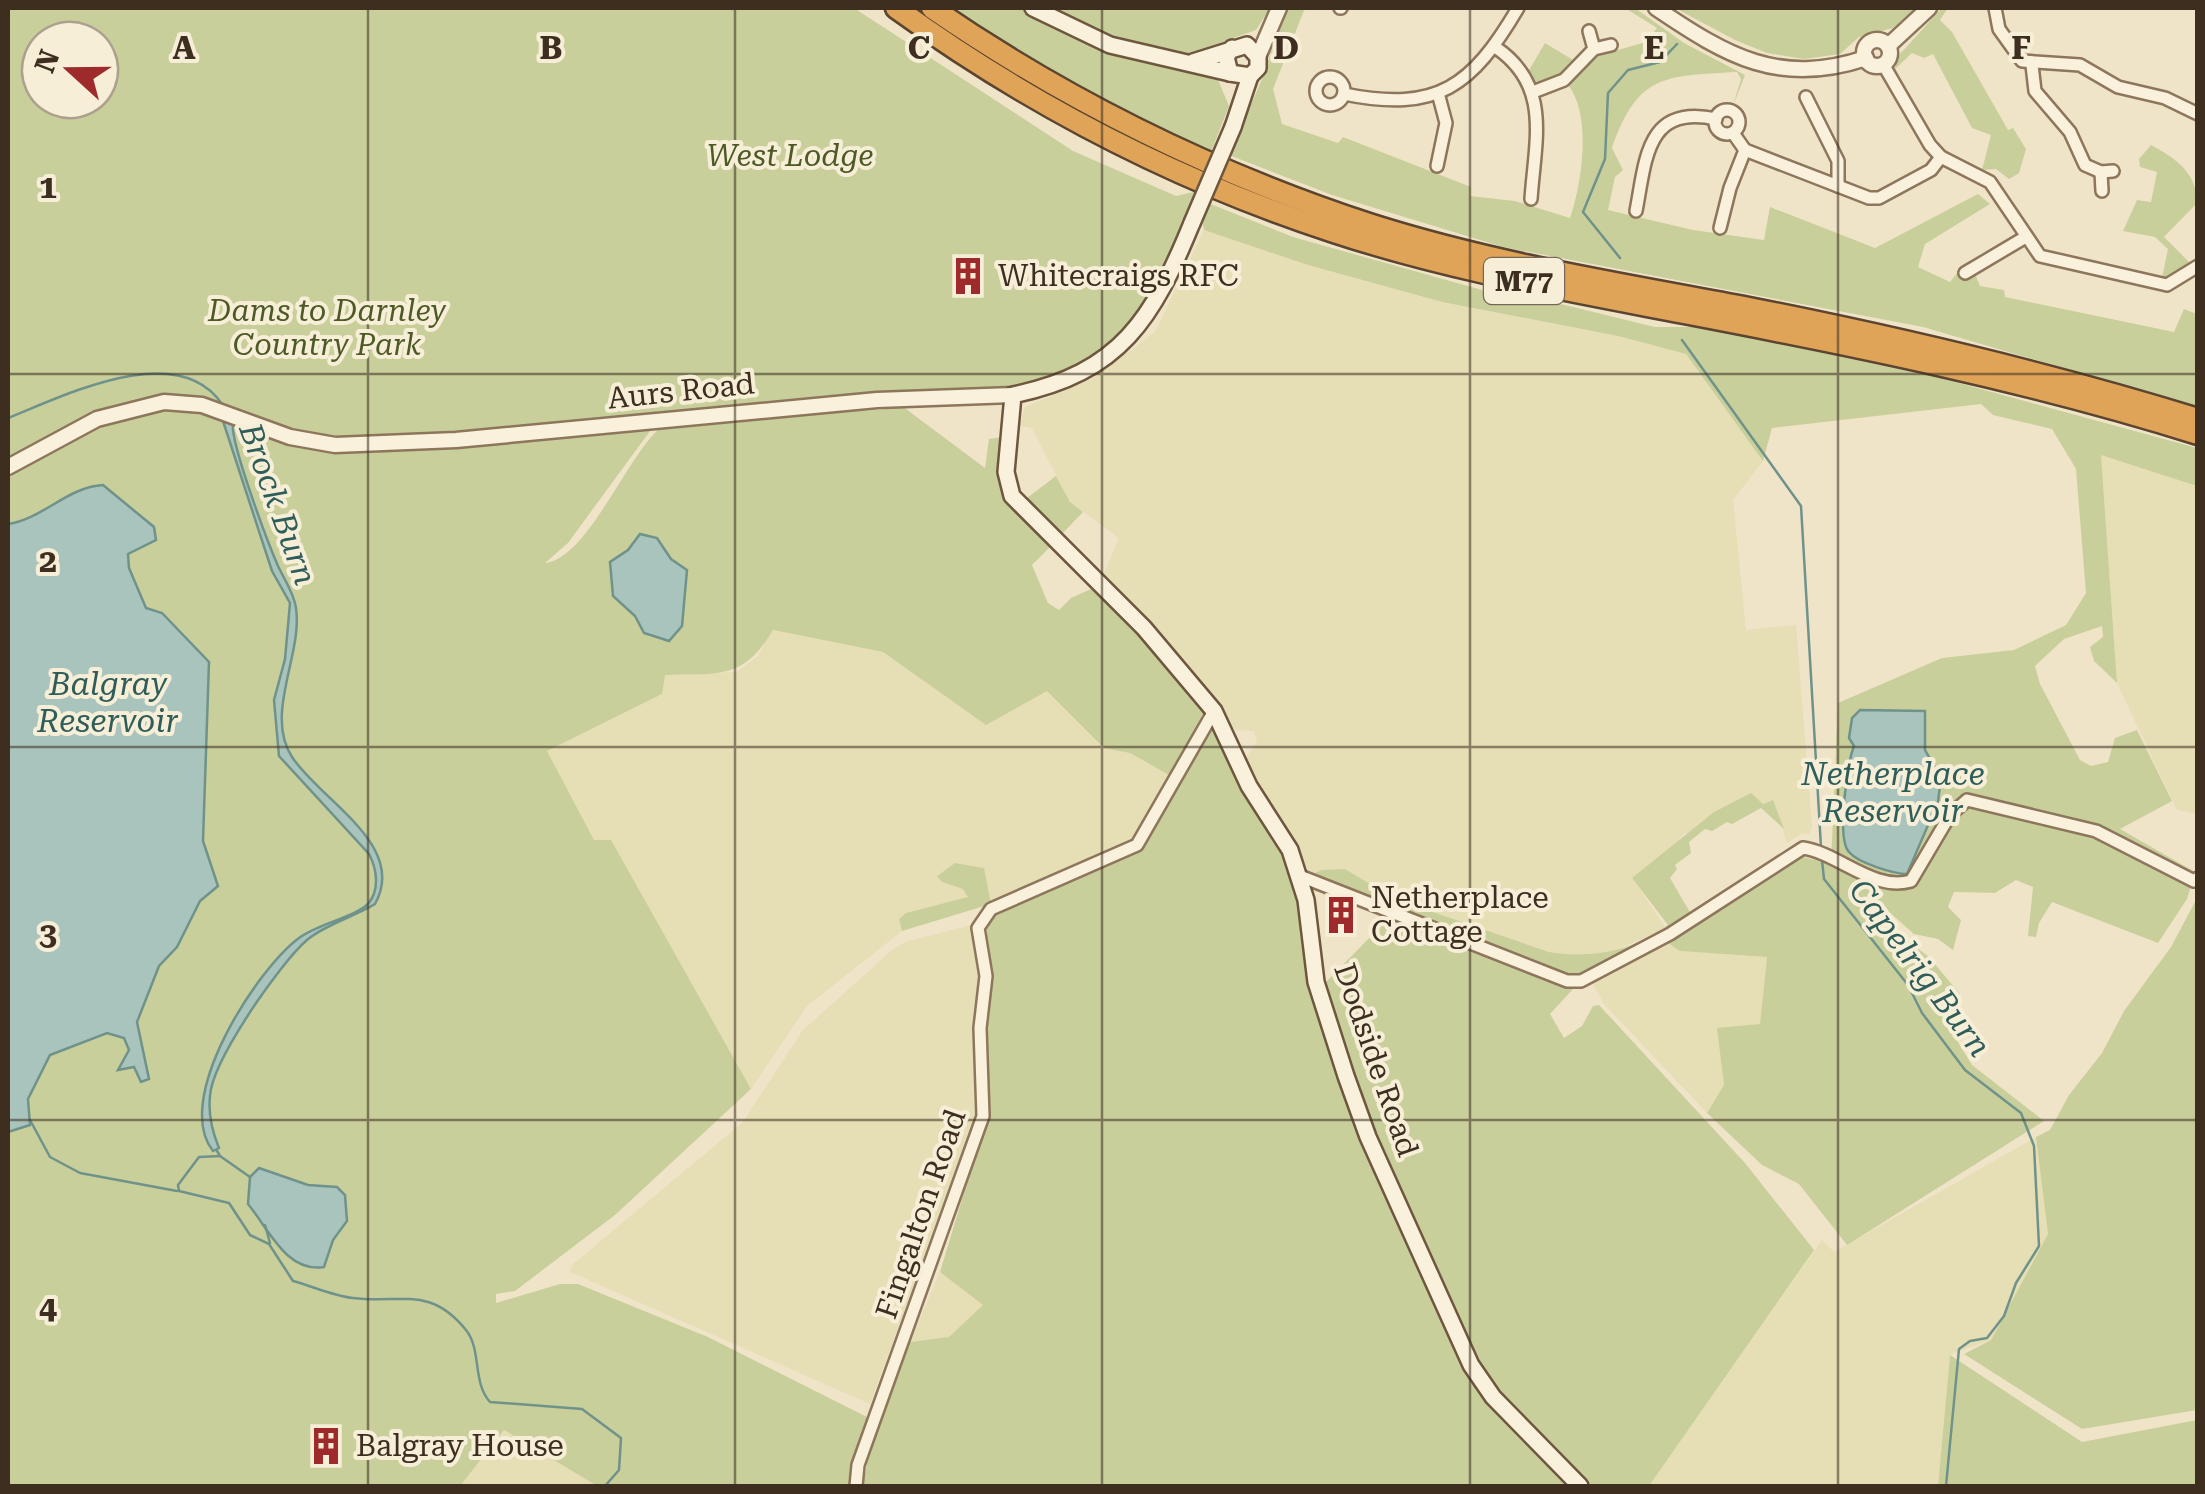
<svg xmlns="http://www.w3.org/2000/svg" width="2205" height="1494" viewBox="0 0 2205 1494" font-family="'Roboto Serif',serif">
<rect width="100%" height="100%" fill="#f0e4c8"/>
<g fill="#e6deb5">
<polygon points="1204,230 1308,265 1441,302 1618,336 1686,354 1763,461 1733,500 1746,630 1796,625 1812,827 1809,834 1802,833 1787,843 1773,800 1684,834 1661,858 1632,878 1666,928 1607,954 1575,957 1549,952 1395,899 1345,869 1310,875 1287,829 1247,771 1246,758 1257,741 1254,731 1235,730 1163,639 1102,578 1119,538 1070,502 1032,428 1020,426 1025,407 1092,379 1155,332"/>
<polygon points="2101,454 2197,486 2197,814 2177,810 2117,683"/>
<polygon points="772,630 883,652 986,725 1047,690 1104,747 1130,753 1169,775 1134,841 991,904 983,868 955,863 938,875 942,882 964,889 969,897 906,913 899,919 902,931 807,1006 751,1089 611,841 594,840 546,751 662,694 664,675 736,672 758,656"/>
<polygon points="971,925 980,982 975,1117 870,1404 570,1272 572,1265 743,1122 802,1031 891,951 905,942"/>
<polygon points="1665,941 1680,951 1767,957 1760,1024 1718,1029 1724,1085 1707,1113 1604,1004 1592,982"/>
<polygon points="2036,1137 2048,1234 1991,1340 1950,1355 1938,1486 1649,1486 1822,1240 1834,1252"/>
<polygon points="940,1272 984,1305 950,1337 910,1342"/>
<polygon points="503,1430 597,1486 460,1486"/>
</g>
<g fill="#c9cf9b" fill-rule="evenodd">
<path d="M8,8h846l219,143 103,45 30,-7c-41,99 -60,163 -168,201l-336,26 -49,11 -85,116 -23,20c42,-4 82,-107 115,-135 54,-10 110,-13 165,-17 27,-2 52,2 77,-5l83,62 4,-29 14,-2c-7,64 6,65 47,110l-18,18 16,38 11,7 12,-12 20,-9 40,34 74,87 -36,65 -39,-22 -26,-5 -57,-57 -61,34 -103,-73 -110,-22c-30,51 -55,43 -108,45l-3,19 -115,57 47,89h17l140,249 -136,126 -100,76 -19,3v9l64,-19h18l130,53 159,80 -15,49v20h-255l-93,-56 -44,56h-452zM40,40h60v60h-60z"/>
<polygon points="949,8 1019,8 1061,32 1110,53 1216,75 1229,106 1211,152 1105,102"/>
<polygon points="1048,8 1270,8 1256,30 1189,54 1152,49 1093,31"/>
<path d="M1285,8h20l-32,81 9,35 56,19 5,-6 128,50 -1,9 45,5 55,17c12,-34 22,-104 -2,-133l22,-27 56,-16 11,-14 -32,-20h10l49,35 61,32 -12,31 8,-27 -4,-7c-73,4 -99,2 -125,76l11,22 -8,7 -7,33 85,20 71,10 6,-33 105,41 103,-54 12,10 -65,40 -7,23 32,15 8,-10 3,7 14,-5 5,12 24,4 1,7 169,35 10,-23 13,5v93l-274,-80 -420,-80 -171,-52 -103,-40 34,-78z"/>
<polygon points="1675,8 1916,8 1893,28 1859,37 1840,54 1804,59 1767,53 1735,40"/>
<polygon points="1942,8 1948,8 1940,20 1952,32 2008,130 2013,128 2026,149 2019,173 2009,179 1996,169 1982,170 1991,135 1972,128 1933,54 1924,58 1912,53 1894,70 1900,54"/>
<polygon points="1545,43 1573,60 1560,76 1539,85 1528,72"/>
<path d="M2151,145c24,13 46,27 46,58l-33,34 26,26 -12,10 -16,5 6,-29 -13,-12 -32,-6 14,-31 14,2 6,-30 -17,-5 -1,-8z"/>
<path d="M1208,203l85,34 207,58 32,2 123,30h46l210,43 286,78v38l-96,-31 16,228 -23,-22 -4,-14 13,-10 -1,-11 -38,13 -29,27 5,18 40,76 11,6 17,-4 7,-24 22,-8 35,71 -52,28 75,43 -8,27 -29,44 -106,-41 -13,21 -3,14 -8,-1 5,-49 -17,-7 -21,13 -41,-1 -6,15 13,13 -8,30 -15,-11 -24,-5 -25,-22 -5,3 3,10 42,32 31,37 -10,35 22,36 72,56 -197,124 -48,-61 -37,-19 -55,-52 17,-28 -7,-57 43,-4 7,-67 -87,-6 -15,-10 134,-85 32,8 7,-161 104,-45 72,-8 52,-25 20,-32 -10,-124 -24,-40 -59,-14 -12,-11 -209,24 -9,33 -77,-107 -68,-18 -176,-34 -134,-37 -104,-35 -2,-10zM1857,711l68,1v38l13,52 -24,54 -70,-54z"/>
<polygon points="1056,476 1070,502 1083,512 1060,536 1027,498"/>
<polygon points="1211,727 1217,728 1282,840 1298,884 1313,990 1345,1098 1472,1379 1573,1486 863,1486 869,1453 910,1342 949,1337 983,1305 940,1272 989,1110 982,928 992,913 1138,851"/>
<path d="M1751,793l12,11 10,-4 11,29 -23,-21 -29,16 -5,-2 -15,9 -7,-2 -16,13 2,11 -16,12 2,4 -7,9 21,36 -110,61 -14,-1 -143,-51 -114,-48 12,-5 23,-1 50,30 154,53c39,7 87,-1 119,-27l-36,-47 82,-66z"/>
<polygon points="955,863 984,868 991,904 902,931 899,919 906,913 968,897 963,889 942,882 937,876"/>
<polygon points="2197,898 2197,1410 2082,1429 1964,1354 1991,1340 2048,1234 2036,1137 2050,1130 2069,1095 2102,1053 2124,1011 2171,947"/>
<polygon points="1388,919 1417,933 1574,988 1550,1014 1564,1038 1582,1026 1593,1006 1599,1005 1745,1163 1814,1250 1649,1486 1592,1486 1486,1379 1473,1353 1369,1121 1323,985"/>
<polygon points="1950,1355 2082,1442 2197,1420 2197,1486 1938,1486"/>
</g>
<g fill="#a9c4bc" stroke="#6f938a" stroke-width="2.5">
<path d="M222,418l11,4c-4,18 35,121 45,144 6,13 16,27 18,42 7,46 -32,106 -4,149 29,44 116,88 83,147 -21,13 -49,20 -68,36 -27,23 -95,121 -97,156 -2,18 2,35 9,52l-6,3c-41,-51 43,-181 86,-213 18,-14 56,-21 69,-34 12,-14 9,-35 1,-50l-90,-98 -5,-56 11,-41 5,-56 -18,-32z"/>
<path d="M103,485l51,42 2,13 -28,14 1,14 17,40 16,5 47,49 -6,179 15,45 -18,15 -23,46 -18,19 -22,56 12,57 -8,3 -7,-15 -16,3 11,-20 -5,-12 -17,-5 -57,22 -22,44 2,26 -22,7v-608c35,-5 59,-37 95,-39z"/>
<polygon points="640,534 657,538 671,559 687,570 682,626 669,641 644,633 635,616 613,596 610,562 628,550"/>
<path d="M1860,710l65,1v39l16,28 -3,24 -31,72c-13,0 -49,-11 -58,-22 -13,-13 -1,-93 5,-106l-5,-8 3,-20z"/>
<path d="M259,1168l49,17 29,2 8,8 2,26 -14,19 -9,27c-37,6 -54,-36 -76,-63l2,-27z"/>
</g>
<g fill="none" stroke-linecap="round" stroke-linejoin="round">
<g stroke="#6f938a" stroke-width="2.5">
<polyline points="1620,258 1583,212 1605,159 1608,93 1628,70 1660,62 1677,44"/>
<polyline points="1682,340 1801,506 1821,847"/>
<path d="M8,418c56,-22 169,-80 214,-14"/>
<polyline points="1822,860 1824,879 1908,985 1922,1013 1965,1070 2021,1113 2034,1146 2039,1246 2016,1283 2004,1316 1987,1338 1970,1341 1959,1349 1946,1486"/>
<polyline points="30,1120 50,1157 80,1173 177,1191"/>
<path d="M217,1151l3,5 -21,1 -21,28 1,6 50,12 21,32 19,9 24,37c19,5 40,15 60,17 48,6 77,-13 113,32 16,20 6,52 24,72l92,7 39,29 -2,32 -14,16"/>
<polyline points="220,1156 250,1177"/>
<polyline points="265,1225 270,1243"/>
</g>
<g stroke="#8d765c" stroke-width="16">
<g id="minor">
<polyline points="1340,8 1341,8"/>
<polyline points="1995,8 1999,29 2022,61 2080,65 2118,87 2165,98 2198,114"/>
<polyline points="1589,31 1594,49"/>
<path d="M1495,47c57,38 40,93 36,152"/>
<polyline points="1883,64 1930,145 1941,157 1990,182 2040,256 2167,285 2198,266"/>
<polyline points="2032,65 2035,91 2070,132 2085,165 2101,172 2113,171"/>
<circle cx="1330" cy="91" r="14"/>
<polyline points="1533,92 1564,80 1594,49 1611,45"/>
<path d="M1344,94c94,19 128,-8 174,-86"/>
<polyline points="1806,97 1838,161 1838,186"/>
<circle cx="1727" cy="122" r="12"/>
<polyline points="1733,133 1745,150 1869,198 1879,198 1931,170 1941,157"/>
<polyline points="1437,166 1446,123 1438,93"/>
<polyline points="2101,172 2102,191"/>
<path d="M1636,211c10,-52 10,-107 80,-92"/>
<polyline points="1720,228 1730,188 1745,150"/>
<polyline points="1965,273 2024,238"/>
<path d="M1300,876l267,105h14l89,-47 133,-86c35,5 71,44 108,33l39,-66 17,-15 129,31 98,50 4,-3"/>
<polyline points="856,1486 858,1465 983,1116 980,1028 986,976 978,928 991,909 1137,845 1214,711"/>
</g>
</g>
<g stroke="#8d765c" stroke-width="19">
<g id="tertiary">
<path d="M1656,8c71,48 123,79 210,50"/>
<circle cx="1877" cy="53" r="13"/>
<polyline points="1888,46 1929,8"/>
<polyline points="1258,57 1279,8"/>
<polyline points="8,467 97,419 164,402 202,405 290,437 335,445 456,440 877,400 1013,395"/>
</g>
</g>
<g stroke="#6f573f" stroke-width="20">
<g id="secondary">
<polyline points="1033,8 1110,45 1230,73"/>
<polyline points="1193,62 1247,45 1258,57 1258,68 1250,76 1230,73 1226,57 1232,48"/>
<polyline points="1233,127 1250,76"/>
<path d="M1192,223c-39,95 -71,150 -179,172l-7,77 6,24 132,132 70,83 35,75 41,64 16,50 10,82 30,94 22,61 103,228 22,32 87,89"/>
</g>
</g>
<g stroke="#5b4430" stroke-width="25">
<g id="motorway">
<path d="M896,8c133,96 279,172 435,223 114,38 234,59 353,82 173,33 345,68 514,121"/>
<path d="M932,8c135,93 284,166 440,217 123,39 251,59 377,83 152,30 300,65 449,111"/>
</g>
</g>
<use href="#minor" stroke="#faf1dc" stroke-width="11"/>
<use href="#tertiary" stroke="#faf1dc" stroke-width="14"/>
<use href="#secondary" stroke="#faf1dc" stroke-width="15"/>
<use href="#motorway" stroke="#e0a458" stroke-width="20"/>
<g stroke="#6f573f" stroke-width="20" stroke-linecap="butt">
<polyline id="secondary-bridge" points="1192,223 1233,127"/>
</g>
<use href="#secondary-bridge" stroke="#faf1dc" stroke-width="15"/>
</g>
<path fill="none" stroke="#3d2e20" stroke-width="2.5" stroke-opacity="0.55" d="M368,8v1478M735,8v1478M1102,8v1478M1470,8v1478M1838,8v1478M8,374h2190M8,747h2190M8,1120h2190"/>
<defs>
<g id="building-bare" transform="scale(3)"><path d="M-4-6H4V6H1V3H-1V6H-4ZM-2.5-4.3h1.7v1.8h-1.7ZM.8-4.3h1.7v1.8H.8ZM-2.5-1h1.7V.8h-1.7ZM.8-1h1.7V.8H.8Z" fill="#9e2a2b" stroke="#f7eed8" stroke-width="2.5" paint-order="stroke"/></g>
</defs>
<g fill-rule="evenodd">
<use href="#building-bare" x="968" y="276"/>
<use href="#building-bare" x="1341" y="915"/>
<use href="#building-bare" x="326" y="1446"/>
</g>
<g text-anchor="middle" stroke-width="8" stroke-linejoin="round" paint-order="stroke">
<rect fill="#f7eed8" stroke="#756857" stroke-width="2.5" x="1484" y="258" width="80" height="46" rx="8"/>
<g font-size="28" font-weight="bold" fill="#3d2e20">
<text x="1524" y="291">M77</text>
</g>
<g font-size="30" font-style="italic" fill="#4d5a26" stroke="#f7eed8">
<text x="790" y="166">West Lodge</text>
<text x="327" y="321">Dams to Darnley<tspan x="327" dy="34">Country Park</tspan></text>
</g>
<g font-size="30" fill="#3d2e20" stroke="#f7eed8" text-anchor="start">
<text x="998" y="286">Whitecraigs RFC</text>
<text x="1371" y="908">Netherplace<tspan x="1371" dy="34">Cottage</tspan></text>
<text x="356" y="1456">Balgray House</text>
</g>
<g font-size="30" fill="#3d2e20" stroke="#f7eed8">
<text transform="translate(681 391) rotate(-6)" y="10">Aurs Road</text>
<text transform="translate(1376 1060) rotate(71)" y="10">Dodside Road</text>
<text transform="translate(921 1214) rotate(-71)" y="10">Fingalton Road</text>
</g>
<g font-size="32" font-style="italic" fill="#2f5d5a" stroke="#f7eed8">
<text transform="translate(278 504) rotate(70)" y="11">Brock Burn</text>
<text x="108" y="695">Balgray<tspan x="108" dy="37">Reservoir</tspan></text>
<text x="1893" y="785">Netherplace<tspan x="1893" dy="37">Reservoir</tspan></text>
<text transform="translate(1920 968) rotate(53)" y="11">Capelrig Burn</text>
</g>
</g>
<g font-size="32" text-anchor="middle" font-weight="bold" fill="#3d2e20" stroke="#f7eed8" stroke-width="8" stroke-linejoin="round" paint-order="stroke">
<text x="184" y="59">A</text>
<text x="551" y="59">B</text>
<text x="919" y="59">C</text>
<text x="1286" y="59">D</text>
<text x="1654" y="59">E</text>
<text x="2021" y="59">F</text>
<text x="48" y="198">1</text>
<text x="48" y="572">2</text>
<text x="48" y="945">3</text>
<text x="48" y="1319">4</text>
</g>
<rect width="2205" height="1494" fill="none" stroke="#3d2e20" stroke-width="20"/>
<g transform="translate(70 70) rotate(291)"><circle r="48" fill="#f7eed8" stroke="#ada18e" stroke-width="2.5"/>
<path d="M0-8L18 38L0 25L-18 38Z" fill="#9e2a2b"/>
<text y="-15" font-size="28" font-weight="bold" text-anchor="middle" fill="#3d2e20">N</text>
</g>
</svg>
